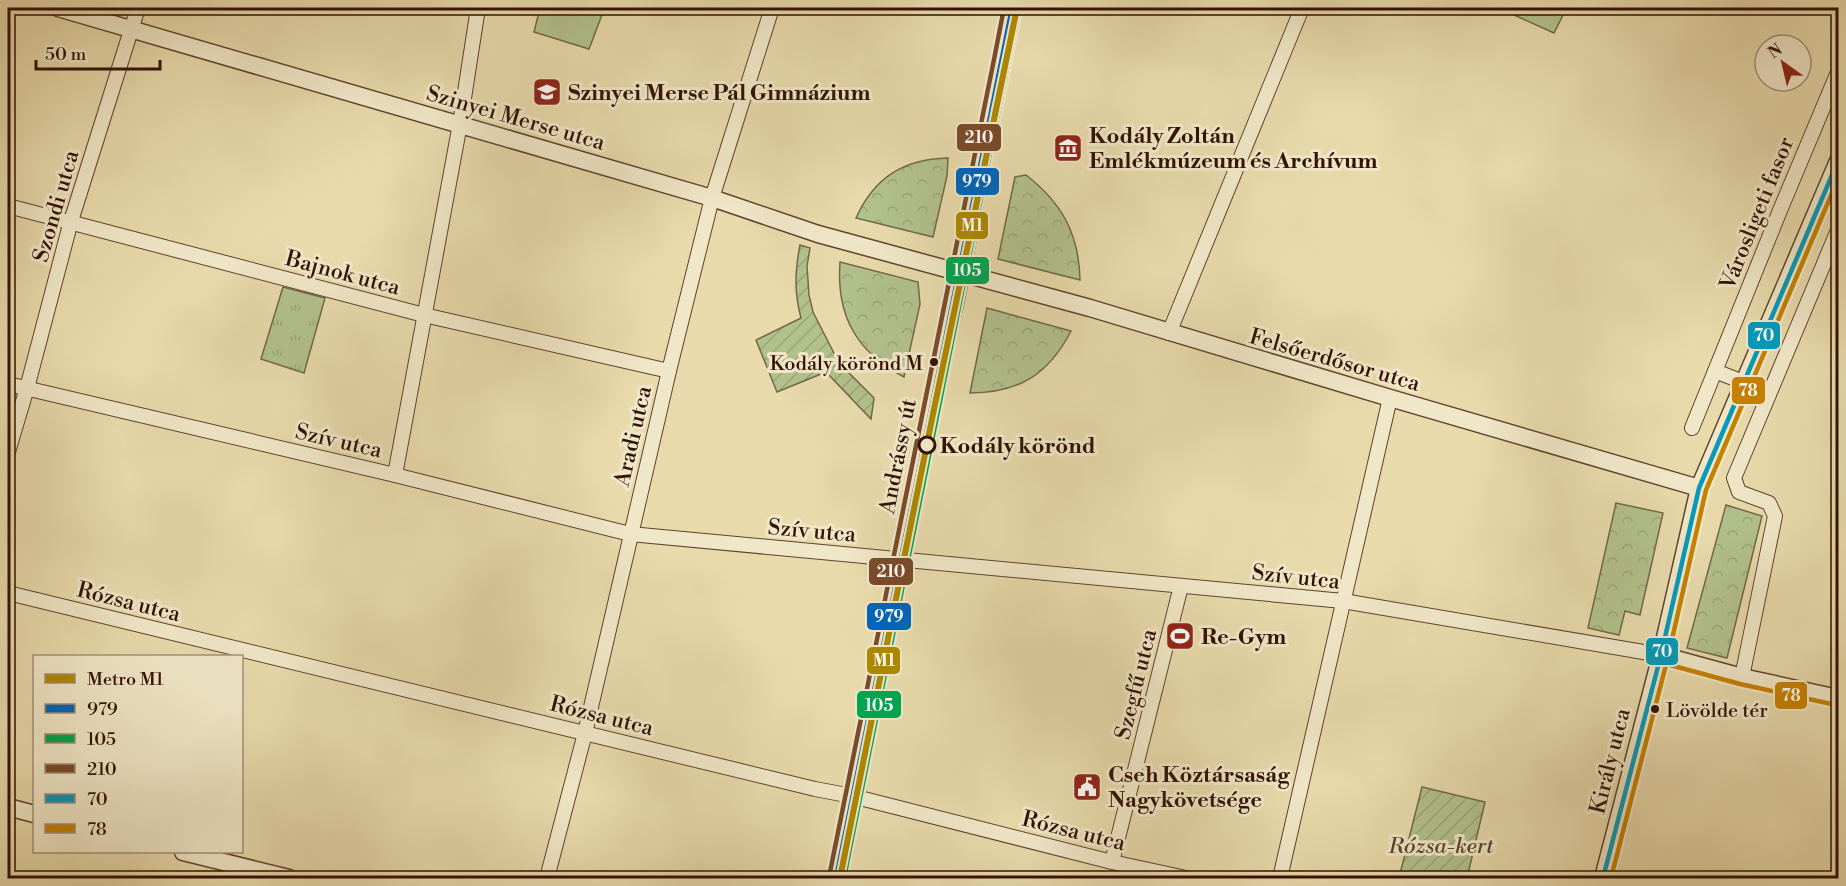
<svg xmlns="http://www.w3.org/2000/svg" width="1846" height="886" viewBox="0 0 1846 886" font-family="'Libre Bodoni',serif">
<defs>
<pattern id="grass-tufts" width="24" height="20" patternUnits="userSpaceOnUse" patternTransform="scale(1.5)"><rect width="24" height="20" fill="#b2c18c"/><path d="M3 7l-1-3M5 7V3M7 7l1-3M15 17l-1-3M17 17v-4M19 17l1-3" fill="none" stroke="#9aa577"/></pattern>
<pattern id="forest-crowns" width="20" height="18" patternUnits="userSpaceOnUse" patternTransform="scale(1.5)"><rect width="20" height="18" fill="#b2c18c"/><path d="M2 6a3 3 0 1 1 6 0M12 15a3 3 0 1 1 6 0" fill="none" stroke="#9aa577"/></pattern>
<pattern id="garden-furrows" width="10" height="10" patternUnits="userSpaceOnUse" patternTransform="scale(1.5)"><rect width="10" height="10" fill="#b2c18c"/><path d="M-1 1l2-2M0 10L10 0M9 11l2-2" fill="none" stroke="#9aa577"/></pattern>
</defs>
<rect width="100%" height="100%" fill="#e8daab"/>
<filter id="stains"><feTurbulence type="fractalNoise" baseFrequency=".00333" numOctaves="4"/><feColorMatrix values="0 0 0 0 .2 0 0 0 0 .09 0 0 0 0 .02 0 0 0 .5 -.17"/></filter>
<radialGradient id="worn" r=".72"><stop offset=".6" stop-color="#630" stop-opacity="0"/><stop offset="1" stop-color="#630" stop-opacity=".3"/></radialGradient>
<polygon fill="url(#grass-tufts)" stroke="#726948" stroke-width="1.5" points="283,287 325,298 304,373 261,359"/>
<g fill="url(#forest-crowns)" stroke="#726948" stroke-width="1.5">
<path d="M948,158l-1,18 -14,61 -77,-19c18,-40 47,-59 92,-60z"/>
<path d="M1026,175c36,28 53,59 54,105l-82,-21 17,-82z"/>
<path d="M840,262l78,20 2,22 -16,73c-48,-25 -68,-62 -64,-115z"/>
<path d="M987,308l84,23c-22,43 -52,62 -101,62z"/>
<polygon points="1616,503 1663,513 1640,615 1625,611 1619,635 1588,628"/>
<polygon points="1726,505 1762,516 1727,658 1687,648"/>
</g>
<g fill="url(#garden-furrows)" stroke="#726948" stroke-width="1.5">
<path d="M800,245l10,3 -3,18 2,29 4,17 26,51 35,35 -3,21 -45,-47 -49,20 -21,-52 45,-22c-7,-26 -6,-47 -1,-73z"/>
<polygon points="1422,787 1485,802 1467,878 1399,878"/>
</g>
<g fill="#b2c18c" stroke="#726948" stroke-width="1.5">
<polygon points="540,8 590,8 603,12 589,49 534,32"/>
<polygon points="1518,8 1553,8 1564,13 1554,33 1514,15"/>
</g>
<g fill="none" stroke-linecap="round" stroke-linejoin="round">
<g stroke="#60432d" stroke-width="16">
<g id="minor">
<polyline points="8,206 424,315 669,371"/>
<polyline points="1169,333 1302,8"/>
<polyline points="1715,371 1743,382"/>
<polyline points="8,384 395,475 630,534 1343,601 1661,655"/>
<polyline points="1692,428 1781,208 1838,72"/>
<polyline points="8,452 27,388 71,221 138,8"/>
<polyline points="395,475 460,124 478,8"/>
<polyline points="8,593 815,789 852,796 1112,862 1186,878"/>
<polyline points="1742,677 1775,516 1769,503 1739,492 1734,478 1838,230"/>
<polyline points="1112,862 1181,586"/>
<polyline points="547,878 585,733 669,371 712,198 772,8"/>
<polyline points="1280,878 1390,398"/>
</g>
</g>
<g stroke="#60432d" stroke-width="19">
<g id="tertiary">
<polyline points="58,8 712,198 818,234 1090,308 1390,398 1699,488"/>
<polyline points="1661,655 1742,677 1838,698"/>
<polyline points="8,807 34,814"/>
<polyline points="183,852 289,878"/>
<polyline points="1603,878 1661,655 1699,488 1838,161"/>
</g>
</g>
<g stroke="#321103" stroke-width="20">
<polyline id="secondary" points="836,878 931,406 955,300 1012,8"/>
</g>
<use href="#minor" stroke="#f0e7c8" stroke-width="14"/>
<use href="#tertiary" stroke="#f0e7c8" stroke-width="16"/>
<use href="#secondary" stroke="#f0e7c8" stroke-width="18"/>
<g stroke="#f0e7c8" stroke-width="9">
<path id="bus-1" d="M836,878c58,-290 119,-580 176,-870"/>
</g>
<g stroke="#f0e7c8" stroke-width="9">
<path id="bus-2" d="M844,878c58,-289 119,-578 175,-869"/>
</g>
<g stroke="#f0e7c8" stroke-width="9">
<path id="bus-3" d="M829,877c58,-290 119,-579 175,-869"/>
</g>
<g stroke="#f0e7c8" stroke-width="9">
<polyline id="bus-4" points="1603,878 1661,655 1699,488 1838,161"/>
</g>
<g stroke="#f0e7c8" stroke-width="9">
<g id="bus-5">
<polyline points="1659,662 1740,684 1836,705"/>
<polyline points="1611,878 1668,657 1706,490 1838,179"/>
</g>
</g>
<use href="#bus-1" stroke="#0065bd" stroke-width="4.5"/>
<use href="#bus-2" stroke="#00a651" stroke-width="4.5"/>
<use href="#bus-3" stroke="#7a4b2a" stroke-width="4.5"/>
<use href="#bus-4" stroke="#059aba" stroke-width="4.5"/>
<use href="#bus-5" stroke="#c68101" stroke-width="4.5"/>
<g stroke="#f0e7c8" stroke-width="10">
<polyline id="metro-1" points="840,878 933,414 1017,8"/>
</g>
<use href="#metro-1" stroke="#ad8801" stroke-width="6"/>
</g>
<defs>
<g id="school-square" transform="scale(1.5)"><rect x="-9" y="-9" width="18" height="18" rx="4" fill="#8f2418" stroke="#f0e7c8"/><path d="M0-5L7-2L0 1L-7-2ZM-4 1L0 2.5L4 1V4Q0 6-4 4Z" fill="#fff"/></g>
<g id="museum-square" transform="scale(1.5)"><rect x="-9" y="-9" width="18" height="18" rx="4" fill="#8f2418" stroke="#f0e7c8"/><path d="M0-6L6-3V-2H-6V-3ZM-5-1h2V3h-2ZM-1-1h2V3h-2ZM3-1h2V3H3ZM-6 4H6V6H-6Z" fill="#fff"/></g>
<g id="stadium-square" transform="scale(1.5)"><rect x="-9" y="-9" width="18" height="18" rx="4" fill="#8f2418" stroke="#f0e7c8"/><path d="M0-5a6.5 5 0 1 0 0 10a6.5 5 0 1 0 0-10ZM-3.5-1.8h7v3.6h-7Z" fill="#fff"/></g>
<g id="civic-square" transform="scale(1.5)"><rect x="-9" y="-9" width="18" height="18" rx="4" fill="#8f2418" stroke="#f0e7c8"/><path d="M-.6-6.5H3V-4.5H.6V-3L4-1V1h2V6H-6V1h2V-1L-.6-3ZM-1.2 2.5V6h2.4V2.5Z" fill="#fff"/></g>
</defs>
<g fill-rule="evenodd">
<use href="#school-square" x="547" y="92"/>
<use href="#museum-square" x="1068" y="148"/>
<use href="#stadium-square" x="1180" y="636"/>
<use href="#civic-square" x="1087" y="787"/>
</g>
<g fill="#321103" stroke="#f0e7c8" stroke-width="2">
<circle cx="934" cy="362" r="5"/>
<circle cx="1655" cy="709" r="5"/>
</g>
<circle fill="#f0e7c8" stroke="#321103" stroke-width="3" cx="927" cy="445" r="8"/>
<g text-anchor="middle" stroke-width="6" stroke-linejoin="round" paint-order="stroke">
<g font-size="20" fill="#321103" stroke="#f0e7c8" text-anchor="end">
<text x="923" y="370">Kodály körönd M</text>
<text x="1666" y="717" text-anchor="start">Lövölde tér</text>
</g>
<g font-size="22" font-weight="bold" fill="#321103" stroke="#f0e7c8" text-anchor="start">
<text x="568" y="100">Szinyei Merse Pál Gimnázium</text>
<text x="1089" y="143">Kodály Zoltán<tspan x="1089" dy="25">Emlékmúzeum és Archívum</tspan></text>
<text x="1201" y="644">Re-Gym</text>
<text x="1108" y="782">Cseh Köztársaság<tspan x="1108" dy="25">Nagykövetsége</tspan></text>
</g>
<g font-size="22" fill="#321103" stroke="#f0e7c8">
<text transform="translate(516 117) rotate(16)" y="8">Szinyei Merse utca</text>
<text transform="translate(55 206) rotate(-74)" y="8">Szondi utca</text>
<text transform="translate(1756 213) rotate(-68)" y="8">Városligeti fasor</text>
<text transform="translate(343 272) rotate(15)" y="8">Bajnok utca</text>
<text transform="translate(1335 359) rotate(16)" y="8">Felsőerdősor utca</text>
<text transform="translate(632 436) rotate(-77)" y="8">Aradi utca</text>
<text transform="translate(339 440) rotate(13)" y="8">Szív utca</text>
<text transform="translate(897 456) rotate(-79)" y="8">Andrássy út</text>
<text transform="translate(812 530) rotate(5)" y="8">Szív utca</text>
<text transform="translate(1296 576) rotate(6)" y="8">Szív utca</text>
<text transform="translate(129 601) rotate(14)" y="8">Rózsa utca</text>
<text transform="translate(1135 684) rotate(-76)" y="8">Szegfű utca</text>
<text transform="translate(602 715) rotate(14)" y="8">Rózsa utca</text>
<text transform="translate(1609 761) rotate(-76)" y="8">Király utca</text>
<text transform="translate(1074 830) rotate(14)" y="8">Rózsa utca</text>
</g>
<g font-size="22" font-weight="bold" fill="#321103" stroke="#f0e7c8" text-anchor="start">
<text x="940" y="453">Kodály körönd</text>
</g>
<g font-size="22" font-style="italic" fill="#58462c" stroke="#f0e7c8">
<text x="1441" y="853">Rózsa-kert</text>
</g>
</g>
<g stroke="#f0e7c8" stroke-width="2">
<rect x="956" y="123" width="46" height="29" rx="6" fill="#7a4b2a"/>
<rect x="955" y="167" width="45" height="29" rx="6" fill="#0065bd"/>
<rect x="955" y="211" width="34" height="29" rx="6" fill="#ad8801"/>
<rect x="945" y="256" width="45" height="29" rx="6" fill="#00a651"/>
<rect x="1747" y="321" width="34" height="29" rx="6" fill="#059aba"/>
<rect x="1731" y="376" width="35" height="29" rx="6" fill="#c68101"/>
<rect x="868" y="557" width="46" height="29" rx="6" fill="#7a4b2a"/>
<rect x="866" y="602" width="46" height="29" rx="6" fill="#0065bd"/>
<rect x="1645" y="637" width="34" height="29" rx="6" fill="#059aba"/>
<rect x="866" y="646" width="35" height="29" rx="6" fill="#ad8801"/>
<rect x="1774" y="681" width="34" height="29" rx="6" fill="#c68101"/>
<rect x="856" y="690" width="46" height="29" rx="6" fill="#00a651"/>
</g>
<g font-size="16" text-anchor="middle" font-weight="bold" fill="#fff">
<text x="979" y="143">210</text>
<text x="977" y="187">979</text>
<text x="972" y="231">M1</text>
<text x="967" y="276">105</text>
<text x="1764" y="341">70</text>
<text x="1748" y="396">78</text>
<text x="891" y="577">210</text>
<text x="889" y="622">979</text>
<text x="1662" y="657">70</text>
<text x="884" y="666">M1</text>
<text x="1791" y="701">78</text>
<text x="879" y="711">105</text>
</g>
<rect width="1846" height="886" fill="none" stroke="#e8daab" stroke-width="30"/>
<rect x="9" y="9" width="1828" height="868" fill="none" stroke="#321103" stroke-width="3"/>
<rect x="15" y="15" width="1816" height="856" fill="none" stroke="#321103" stroke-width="1.5"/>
<rect x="33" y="655" width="210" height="198" fill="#f0e7c8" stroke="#a49179" stroke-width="1.5"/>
<rect x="45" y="674" width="30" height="9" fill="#ad8801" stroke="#a49179" stroke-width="1.5"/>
<text x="87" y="685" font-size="18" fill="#321103">Metro M1</text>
<rect x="45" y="704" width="30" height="9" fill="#0065bd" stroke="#a49179" stroke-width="1.5"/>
<text x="87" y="715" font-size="18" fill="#321103">979</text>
<rect x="45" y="734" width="30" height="9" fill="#00a651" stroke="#a49179" stroke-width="1.5"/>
<text x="87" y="745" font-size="18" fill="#321103">105</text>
<rect x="45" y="764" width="30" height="9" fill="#7a4b2a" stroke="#a49179" stroke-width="1.5"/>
<text x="87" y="775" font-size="18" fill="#321103">210</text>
<rect x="45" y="794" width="30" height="9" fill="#059aba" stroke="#a49179" stroke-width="1.5"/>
<text x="87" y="805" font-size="18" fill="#321103">70</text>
<rect x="45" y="824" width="30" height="9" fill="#c68101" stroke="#a49179" stroke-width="1.5"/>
<text x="87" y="835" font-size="18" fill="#321103">78</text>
<g transform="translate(1783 63) rotate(326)"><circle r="28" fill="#f0e7c8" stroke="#a49179" stroke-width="1.5"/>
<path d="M0-4.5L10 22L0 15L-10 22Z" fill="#8f2418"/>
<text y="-9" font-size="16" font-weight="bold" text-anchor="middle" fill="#321103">N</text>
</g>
<path d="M36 60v9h124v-9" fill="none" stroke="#321103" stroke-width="3"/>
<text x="45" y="60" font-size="18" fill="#321103" stroke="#f0e7c8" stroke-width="4.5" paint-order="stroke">50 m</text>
<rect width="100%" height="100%" filter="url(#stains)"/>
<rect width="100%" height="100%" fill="url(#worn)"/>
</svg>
